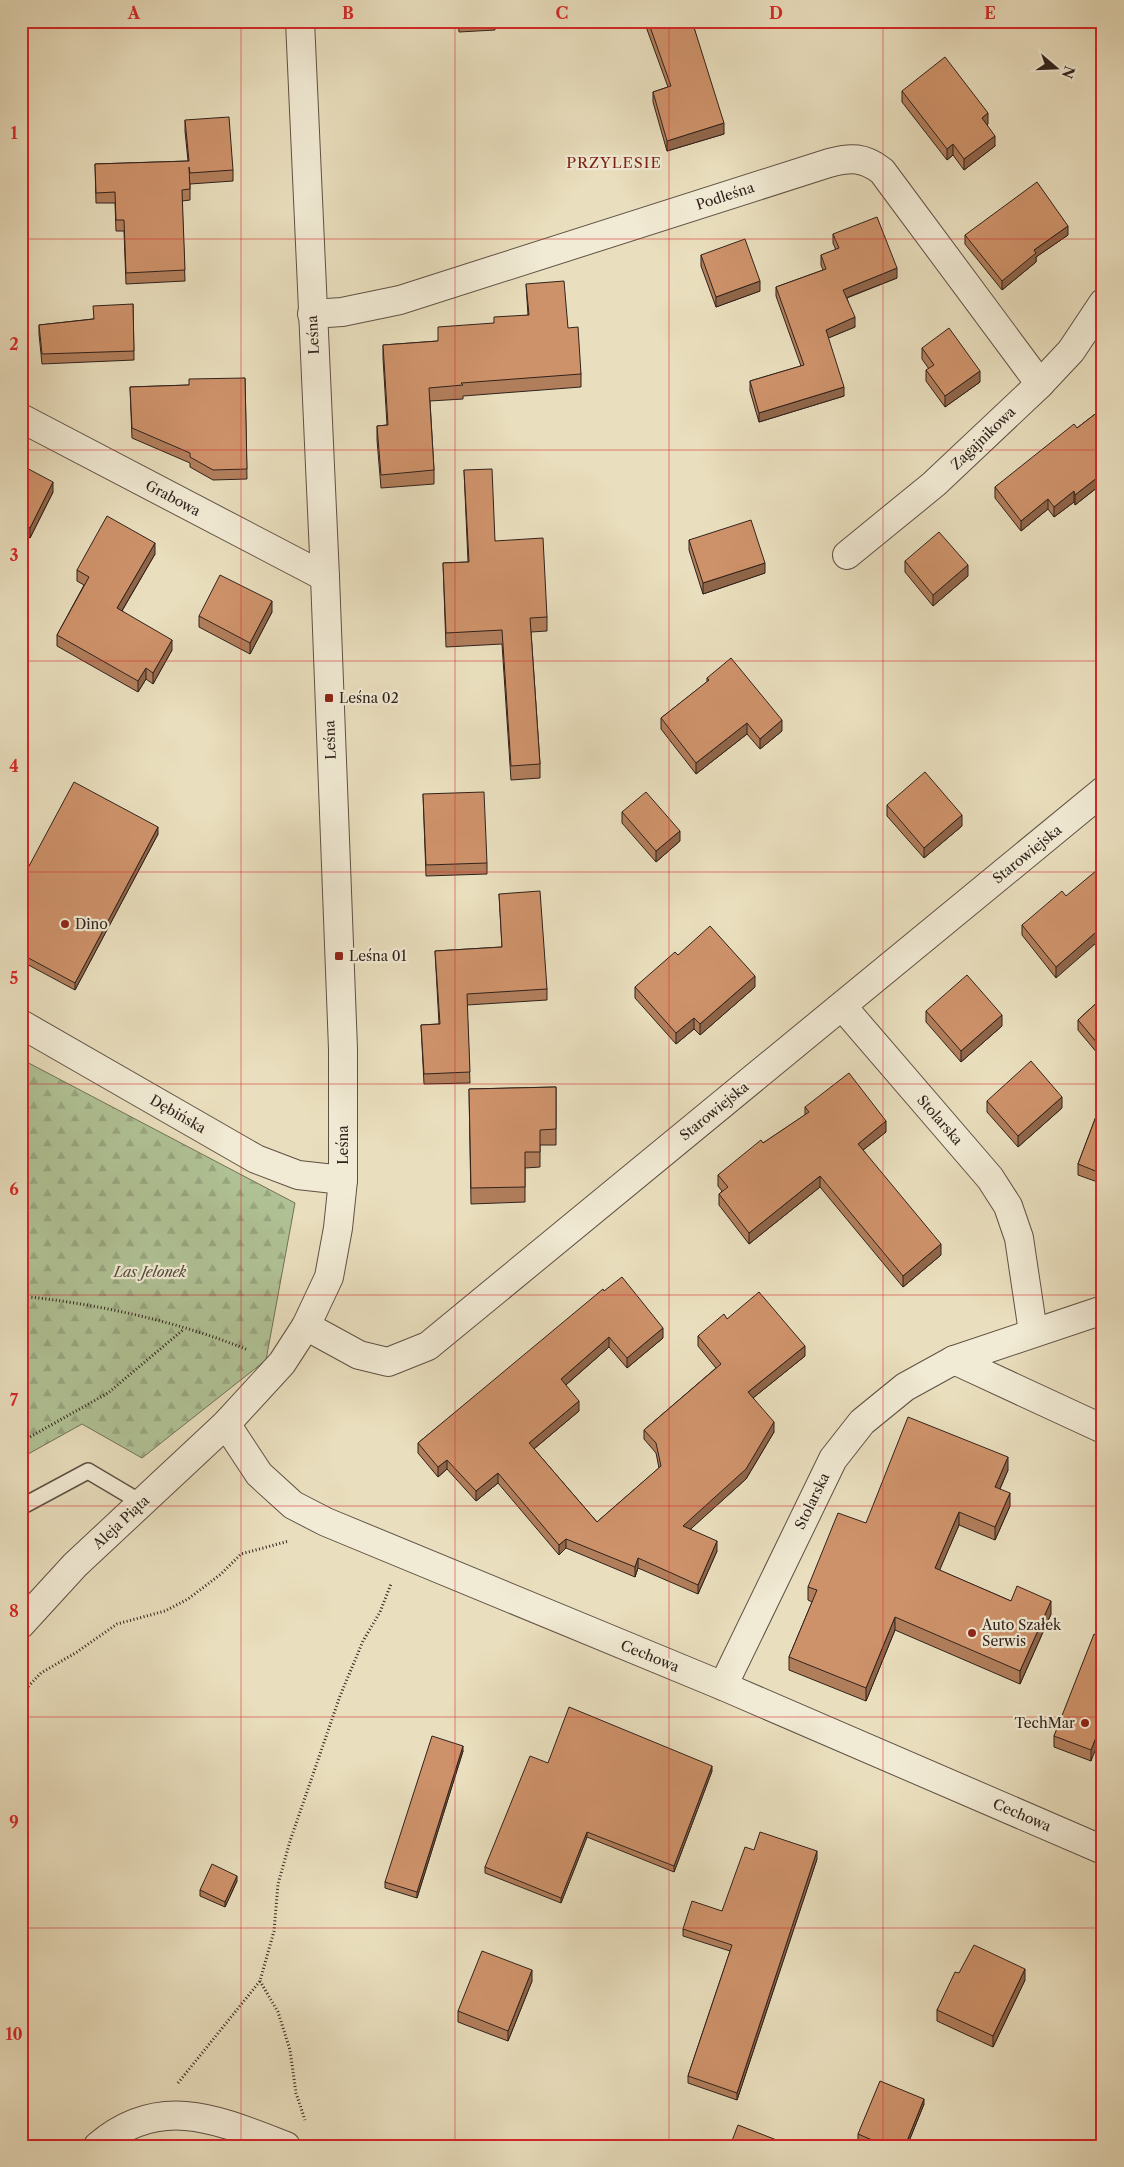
<svg xmlns="http://www.w3.org/2000/svg" width="1124" height="2167" viewBox="0 0 1124 2167" font-family="'Libre Caslon Text',serif">
<defs>
<pattern id="forest-firs" width="22" height="20" patternUnits="userSpaceOnUse" patternTransform="scale(1.25)"><rect width="22" height="20" fill="#b0c295"/><path d="M5 1l3.5 6h-7zM16 11l3.5 6h-7z" fill="#98a680"/></pattern>
</defs>
<rect width="100%" height="100%" fill="#e9debd"/>
<filter id="stains"><feTurbulence type="fractalNoise" baseFrequency=".004" numOctaves="4"/><feColorMatrix values="0 0 0 0 .2 0 0 0 0 .09 0 0 0 0 .02 0 0 0 .5 -.17"/></filter>
<radialGradient id="worn" r=".72"><stop offset=".6" stop-color="#630" stop-opacity="0"/><stop offset="1" stop-color="#630" stop-opacity=".3"/></radialGradient>
<polygon fill="url(#forest-firs)" stroke="#707258" points="21,1059 295,1203 266,1360 142,1458 82,1424 21,1458"/>
<g fill="none" stroke-linecap="round" stroke-linejoin="round">
<g stroke="#5f5144" stroke-width="18">
<polyline id="service" points="21,1507 88,1471 142,1503"/>
</g>
<g stroke="#5f5144" stroke-width="30">
<g id="minor">
<path d="M312,314l30,-2 58,-12 429,-137c22,-6 35,-6 53,8l158,213"/>
<polyline points="21,418 325,577"/>
<polyline points="847,555 934,484 1040,384 1071,351 1103,303"/>
<polyline points="842,1006 990,1178 1008,1206 1019,1238 1033,1332"/>
<polyline points="21,1024 256,1159 298,1175 343,1180"/>
<polyline points="306,1326 359,1355 388,1362 428,1346 1103,791"/>
<polyline points="954,1360 1103,1429"/>
<polyline points="226,1424 259,1474 293,1505 326,1522 723,1686 1103,1850"/>
<polyline points="723,1686 833,1459 862,1422 905,1387 954,1360 1103,1310"/>
<path d="M98,2146c62,-53 121,-26 188,0"/>
</g>
</g>
<g stroke="#5f5144" stroke-width="30">
<polyline id="tertiary" points="21,1624 75,1565 226,1424 282,1363 306,1326 329,1277 338,1228 343,1180 343,1049 325,577 300,21"/>
</g>
<g stroke="#31221c" stroke-width="3" stroke-dasharray="1 2.5" stroke-linecap="butt">
<path d="M21,1296c77,8 156,25 227,54"/>
<polyline points="21,1442 108,1393 184,1329"/>
<polyline points="21,1694 41,1673 77,1652 117,1624 165,1611 188,1599 221,1574 241,1554 289,1541"/>
<polyline points="260,1981 278,2012 290,2050 296,2093 305,2120"/>
<polyline points="178,2083 260,1981 274,1931 278,1884 290,1841 340,1696 363,1641 380,1612 391,1584"/>
</g>
<use href="#service" stroke="#f1ead4" stroke-width="15"/>
<use href="#minor" stroke="#f1ead4" stroke-width="28"/>
<use href="#tertiary" stroke="#f1ead4" stroke-width="28"/>
</g>
<g fill="#b17e5b" stroke="#31221c">
<polygon points="458,21 495,21 495,30 459,32"/>
<polygon points="645,21 692,21 724,134 667,151 653,102 653,92 668,87 645,24"/>
<polygon points="902,91 988,124 987,125 995,146 964,170 953,155 947,160 902,102"/>
<polygon points="185,120 233,170 233,181 190,184 190,200 182,201 185,281 126,284 124,231 116,231 115,203 96,203 95,164 188,161 185,131"/>
<polygon points="833,234 897,278 847,298 855,327 828,338 844,396 759,422 750,391 750,381 801,366 776,296 776,287 823,270 821,265 821,255 836,250 833,243"/>
<polygon points="965,235 1068,235 1036,257 1036,262 1002,290 965,244"/>
<polygon points="701,255 760,291 716,307 701,266"/>
<polygon points="526,284 568,328 581,374 581,387 463,396 463,399 430,401 434,470 434,484 381,488 377,440 377,426 387,425 383,358 383,345 438,341 494,323 528,315"/>
<polygon points="133,304 134,360 42,364 39,334 39,325 93,319"/>
<polygon points="922,348 980,382 945,407 926,381 926,370 929,369 922,359"/>
<polygon points="245,378 247,479 213,480 190,467 190,463 132,438 130,387 189,385"/>
<polygon points="1103,408 1103,483 1075,505 1074,502 1054,517 1048,509 1021,531 995,498 995,487 1077,428"/>
<polygon points="21,465 53,492 30,538 21,534"/>
<polygon points="464,470 495,541 547,617 547,631 531,632 540,764 540,778 511,780 502,644 446,647 443,563 468,562"/>
<polygon points="689,540 765,573 703,594 689,550"/>
<polygon points="155,554 122,611 172,650 153,684 146,679 138,692 57,646 57,635 84,585 77,581 77,570"/>
<polygon points="905,561 968,576 933,606 905,572"/>
<polygon points="272,612 250,654 199,627 199,616"/>
<polygon points="707,678 782,731 760,749 747,734 696,774 661,729 661,718 707,682"/>
<polygon points="423,794 487,863 487,874 426,876"/>
<polygon points="887,805 962,826 924,858 887,816"/>
<polygon points="622,812 680,841 656,862 622,823"/>
<polygon points="158,834 75,990 21,961 21,881"/>
<polygon points="499,894 547,989 547,1000 467,1005 470,1083 424,1084 421,1025 439,1024 435,951 502,947"/>
<polygon points="1066,896 1056,978 1022,935 1022,925"/>
<polygon points="678,955 755,987 700,1035 694,1029 676,1044 635,998 635,987"/>
<polygon points="1103,997 1103,1060 1078,1030 1078,1020"/>
<polygon points="926,1011 1002,1026 961,1062 926,1022"/>
<polygon points="556,1087 556,1145 540,1145 540,1167 525,1168 525,1202 471,1204 469,1089"/>
<polygon points="1103,1098 1103,1184 1078,1175 1078,1164"/>
<polygon points="987,1101 1062,1108 1018,1147 987,1112"/>
<polygon points="805,1107 886,1132 863,1150 941,1255 903,1287 820,1187 749,1244 719,1205 719,1194 722,1191 718,1186 718,1175 763,1143 805,1115"/>
<polygon points="604,1291 663,1338 627,1368 609,1347 566,1385 579,1411 534,1449 597,1522 659,1468 656,1453 644,1439 644,1430 716,1368 698,1346 698,1336 727,1319 805,1356 753,1398 774,1432 746,1479 690,1529 717,1551 698,1594 638,1568 635,1577 566,1548 559,1555 498,1483 476,1501 447,1469 438,1477 418,1453 418,1443"/>
<polygon points="1008,1470 1000,1489 1010,1506 995,1540 959,1525 939,1570 1011,1601 1051,1614 1020,1684 895,1630 866,1701 789,1670 789,1657 812,1602 808,1600 808,1587 866,1523"/>
<polygon points="1103,1638 1091,1761 1054,1747 1054,1736"/>
<polygon points="463,1751 417,1898 385,1888 385,1882"/>
<polygon points="548,1763 712,1771 674,1872 587,1837 561,1903 485,1873 485,1867"/>
<polygon points="754,1850 817,1859 737,2100 688,2083 688,2076 730,1951 683,1936 683,1929 722,1911"/>
<polygon points="237,1881 225,1907 200,1896 200,1890"/>
<polygon points="959,1973 1025,1980 993,2047 937,2021 937,2010"/>
<polygon points="532,1981 508,2041 458,2022 458,2011"/>
<polygon points="924,2104 907,2146 872,2146 858,2140 858,2134"/>
</g>
<g fill="#90664a" stroke="#31221c">
<polygon points="988,113 988,124 982,129 982,118"/>
<polygon points="724,123 724,134 667,151 667,141"/>
<polygon points="995,136 995,146 964,170 964,159"/>
<polygon points="953,144 953,155 947,160 947,149"/>
<polygon points="1068,226 1068,235 1036,257 1036,262 1002,290 1002,281 1034,250"/>
<polygon points="897,268 897,278 843,299 843,290"/>
<polygon points="760,281 760,291 716,307 716,297"/>
<polygon points="855,317 855,327 826,339 826,330"/>
<polygon points="980,371 980,382 945,407 945,396"/>
<polygon points="844,387 844,396 759,422 759,413"/>
<polygon points="1103,473 1103,483 1075,505 1075,495"/>
<polygon points="53,482 53,492 30,538 30,528"/>
<polygon points="1074,491 1074,502 1054,517 1054,507"/>
<polygon points="1048,499 1048,509 1021,531 1021,521"/>
<polygon points="155,543 155,554 117,619 117,608"/>
<polygon points="765,563 765,573 703,594 703,583"/>
<polygon points="968,565 968,576 933,606 933,595"/>
<polygon points="272,601 272,612 250,654 250,643"/>
<polygon points="172,640 172,650 153,684 153,673"/>
<polygon points="146,668 146,679 138,692 138,681"/>
<polygon points="782,720 782,731 760,749 760,739"/>
<polygon points="747,723 747,734 696,774 696,763"/>
<polygon points="962,815 962,826 924,858 924,848"/>
<polygon points="158,827 158,834 75,990 75,983"/>
<polygon points="680,831 680,841 656,862 656,851"/>
<polygon points="1103,926 1103,937 1056,978 1056,967"/>
<polygon points="755,976 755,987 700,1035 700,1024"/>
<polygon points="1002,1015 1002,1026 961,1062 961,1051"/>
<polygon points="694,1018 694,1029 676,1044 676,1033"/>
<polygon points="1062,1097 1062,1108 1018,1147 1018,1136"/>
<polygon points="886,1121 886,1132 858,1154 858,1144"/>
<polygon points="820,1176 820,1187 749,1244 749,1233"/>
<polygon points="941,1244 941,1255 903,1287 903,1276"/>
<polygon points="663,1328 663,1338 627,1368 627,1358"/>
<polygon points="609,1337 609,1347 561,1389 561,1379"/>
<polygon points="805,1346 805,1356 748,1402 748,1392"/>
<polygon points="579,1401 579,1411 529,1453 529,1443"/>
<polygon points="774,1422 774,1432 746,1479 683,1536 683,1526"/>
<polygon points="1008,1457 1008,1470 995,1500 995,1487"/>
<polygon points="447,1460 447,1469 438,1477 438,1467"/>
<polygon points="498,1473 498,1483 476,1501 476,1491"/>
<polygon points="1010,1493 1010,1506 995,1540 995,1527"/>
<polygon points="959,1512 959,1525 935,1581 935,1568"/>
<polygon points="566,1539 566,1548 559,1555 559,1545"/>
<polygon points="717,1541 717,1551 698,1594 698,1585"/>
<polygon points="638,1558 638,1568 635,1577 635,1567"/>
<polygon points="1051,1601 1051,1614 1020,1684 1020,1671"/>
<polygon points="895,1617 895,1630 866,1701 866,1688"/>
<polygon points="1103,1720 1103,1731 1091,1761 1091,1750"/>
<polygon points="463,1746 463,1751 417,1898 417,1892"/>
<polygon points="712,1766 712,1771 674,1872 674,1866"/>
<polygon points="587,1832 587,1837 561,1903 561,1898"/>
<polygon points="817,1851 817,1859 737,2100 737,2093"/>
<polygon points="237,1876 237,1881 225,1907 225,1902"/>
<polygon points="1025,1969 1025,1980 993,2047 993,2036"/>
<polygon points="532,1970 532,1981 508,2041 508,2031"/>
<polygon points="924,2099 924,2104 907,2146 905,2146"/>
</g>
<g fill="#ce926a" stroke="#31221c">
<polygon points="648,21 692,21 724,123 667,141 653,92 671,86"/>
<polygon points="945,57 988,113 982,118 995,136 964,159 953,144 947,149 902,91"/>
<polygon points="229,117 233,170 190,173 189,167 190,189 182,190 185,270 126,273 124,220 116,220 115,192 96,193 95,164 189,161 185,120"/>
<polygon points="1037,182 1068,226 1034,250 1036,253 1002,281 965,235"/>
<polygon points="877,217 897,268 843,290 855,317 826,330 844,387 759,413 750,381 804,365 776,287 826,269 821,255 839,248 833,234"/>
<polygon points="745,239 760,281 716,297 701,255"/>
<polygon points="564,281 568,328 578,327 581,374 461,383 463,385 429,388 434,470 381,475 377,426 388,425 383,345 438,341 438,327 494,323 494,317 529,315 526,284"/>
<polygon points="133,304 134,351 42,354 39,325 94,319 93,306"/>
<polygon points="949,328 980,371 945,396 926,370 934,365 922,348"/>
<polygon points="245,378 247,469 213,470 190,457 190,453 132,428 130,387 189,385 189,379"/>
<polygon points="1103,408 1103,473 1075,495 1074,491 1054,507 1048,499 1021,521 995,487 1074,424 1077,428"/>
<polygon points="21,465 53,482 30,528 21,523"/>
<polygon points="492,469 495,541 543,538 547,617 530,618 540,764 511,766 502,630 446,633 443,563 469,562 464,470"/>
<polygon points="107,516 155,543 117,608 172,640 153,673 146,668 138,681 57,635 89,577 77,570"/>
<polygon points="751,520 765,563 703,583 689,540"/>
<polygon points="939,532 968,565 933,595 905,561"/>
<polygon points="220,575 272,601 250,643 199,616"/>
<polygon points="731,658 782,720 760,739 747,723 696,763 661,718 709,680 707,678"/>
<polygon points="925,772 962,815 924,848 887,805"/>
<polygon points="74,782 158,827 75,983 21,954 21,881"/>
<polygon points="484,792 487,863 426,865 423,794"/>
<polygon points="646,792 680,831 656,851 622,812"/>
<polygon points="1103,865 1103,926 1056,967 1022,925 1062,891 1066,896"/>
<polygon points="540,891 547,989 467,994 470,1072 424,1074 421,1025 440,1024 435,951 502,947 499,894"/>
<polygon points="710,926 755,976 700,1024 694,1018 676,1033 635,987 675,952 678,955"/>
<polygon points="967,975 1002,1015 961,1051 926,1011"/>
<polygon points="1103,997 1103,1050 1078,1020"/>
<polygon points="1031,1061 1062,1097 1018,1136 987,1101"/>
<polygon points="849,1073 886,1121 858,1144 941,1244 903,1276 820,1176 749,1233 719,1194 728,1187 718,1175 761,1140 763,1143 809,1112 805,1107"/>
<polygon points="556,1087 556,1129 540,1130 540,1152 525,1152 525,1187 471,1188 469,1089"/>
<polygon points="1103,1098 1103,1174 1078,1164"/>
<polygon points="622,1277 663,1328 627,1358 609,1337 561,1379 579,1401 529,1443 597,1522 661,1466 656,1443 644,1430 721,1364 698,1336 724,1314 727,1319 759,1292 805,1346 748,1392 774,1422 746,1469 683,1526 717,1541 698,1585 638,1558 635,1567 566,1539 559,1545 498,1473 476,1491 447,1460 438,1467 418,1443 603,1289 604,1291"/>
<polygon points="908,1417 1008,1457 995,1487 1010,1493 995,1527 959,1512 935,1568 1011,1601 1017,1586 1051,1601 1020,1671 895,1617 866,1688 789,1657 817,1590 808,1587 838,1513 866,1523"/>
<polygon points="1094,1634 1103,1638 1103,1720 1091,1750 1054,1736"/>
<polygon points="569,1707 712,1766 674,1866 587,1832 561,1898 485,1867 530,1756 548,1763"/>
<polygon points="432,1736 463,1746 417,1892 385,1882"/>
<polygon points="760,1832 817,1851 737,2093 688,2076 732,1945 683,1929 692,1901 722,1911 745,1847 754,1850"/>
<polygon points="212,1864 237,1876 225,1902 200,1890"/>
<polygon points="974,1945 1025,1969 993,2036 937,2010 955,1972 959,1973"/>
<polygon points="482,1951 532,1970 508,2031 458,2011"/>
<polygon points="880,2081 924,2099 905,2146 886,2146 858,2134"/>
<polygon points="738,2125 792,2146 730,2146"/>
</g>
<path fill="none" stroke="#d62828" stroke-width="1" stroke-opacity="0.55" d="M241,21v2125M455,21v2125M669,21v2125M883,21v2125M21,239h1082M21,450h1082M21,661h1082M21,872h1082M21,1084h1082M21,1295h1082M21,1506h1082M21,1717h1082M21,1928h1082"/>
<g fill="#8f2418" stroke="#f1ead4" stroke-width="2">
<rect x="324" y="693" width="10" height="10" rx="2.5"/>
<circle cx="65" cy="924" r="5"/>
<rect x="334" y="951" width="10" height="10" rx="2.5"/>
<circle cx="972" cy="1633" r="5"/>
<circle cx="1085" cy="1723" r="5"/>
</g>
<g text-anchor="middle" stroke-width="4.5" stroke-linejoin="round" paint-order="stroke">
<g font-size="14" fill="#31221c" stroke="#f1ead4">
<text transform="translate(725 196) rotate(-18)" y="5">Podleśna</text>
<text transform="translate(313 335) rotate(-93)" y="5">Leśna</text>
<text transform="translate(983 438) rotate(-44)" y="5">Zagajnikowa</text>
<text transform="translate(173 498) rotate(28)" y="5">Grabowa</text>
<text transform="translate(330 740) rotate(-92)" y="5">Leśna</text>
<text transform="translate(1027 854) rotate(-39)" y="5">Starowiejska</text>
<text transform="translate(714 1111) rotate(-39)" y="5">Starowiejska</text>
<text transform="translate(178 1114) rotate(30)" y="5">Dębińska</text>
<text transform="translate(940 1120) rotate(49)" y="5">Stolarska</text>
<text transform="translate(343 1145) rotate(-90)" y="5">Leśna</text>
<text transform="translate(812 1501) rotate(-64)" y="5">Stolarska</text>
<text transform="translate(121 1522) rotate(-43)" y="5">Aleja Piąta</text>
<text transform="translate(650 1656) rotate(22)" y="5">Cechowa</text>
<text transform="translate(1022 1815) rotate(23)" y="5">Cechowa</text>
</g>
<g font-size="14" fill="#31221c" stroke="#f1ead4" text-anchor="start">
<text x="339" y="703">Leśna 02</text>
<text x="75" y="929">Dino</text>
<text x="349" y="961">Leśna 01</text>
<text x="982" y="1630">Auto Szałek<tspan x="982" dy="16">Serwis</tspan></text>
<text x="1075" y="1728" text-anchor="end">TechMar</text>
</g>
<g font-size="14" font-style="italic" fill="#514a3a" stroke="#f1ead4">
<text x="150" y="1277">Las Jelonek</text>
</g>
<g font-size="15" letter-spacing="1" fill="#7a1f14" stroke="#f1ead4">
<text x="614" y="168">PRZYLESIE</text>
</g>
</g>
<rect width="1124" height="2167" fill="none" stroke="#e9debd" stroke-width="55"/>
<g transform="translate(1056 68) rotate(109)" stroke="#f1ead4" stroke-width="4" paint-order="stroke">
<path d="M0-4L9 19L0 12L-9 19Z" fill="#31221c"/>
<text y="-8" font-size="14" font-weight="bold" text-anchor="middle" fill="#31221c">N</text>
</g>
<rect x="28" y="28" width="1068" height="2112" fill="none" stroke="#d62828" stroke-width="2"/>
<g font-size="16" text-anchor="middle" font-weight="bold" fill="#d62828">
<text x="134" y="19">A</text>
<text x="348" y="19">B</text>
<text x="562" y="19">C</text>
<text x="776" y="19">D</text>
<text x="990" y="19">E</text>
<text x="14" y="139">1</text>
<text x="14" y="350">2</text>
<text x="14" y="561">3</text>
<text x="14" y="772">4</text>
<text x="14" y="984">5</text>
<text x="14" y="1195">6</text>
<text x="14" y="1406">7</text>
<text x="14" y="1617">8</text>
<text x="14" y="1828">9</text>
<text x="14" y="2040">10</text>
</g>
<rect width="100%" height="100%" filter="url(#stains)"/>
<rect width="100%" height="100%" fill="url(#worn)"/>
</svg>
